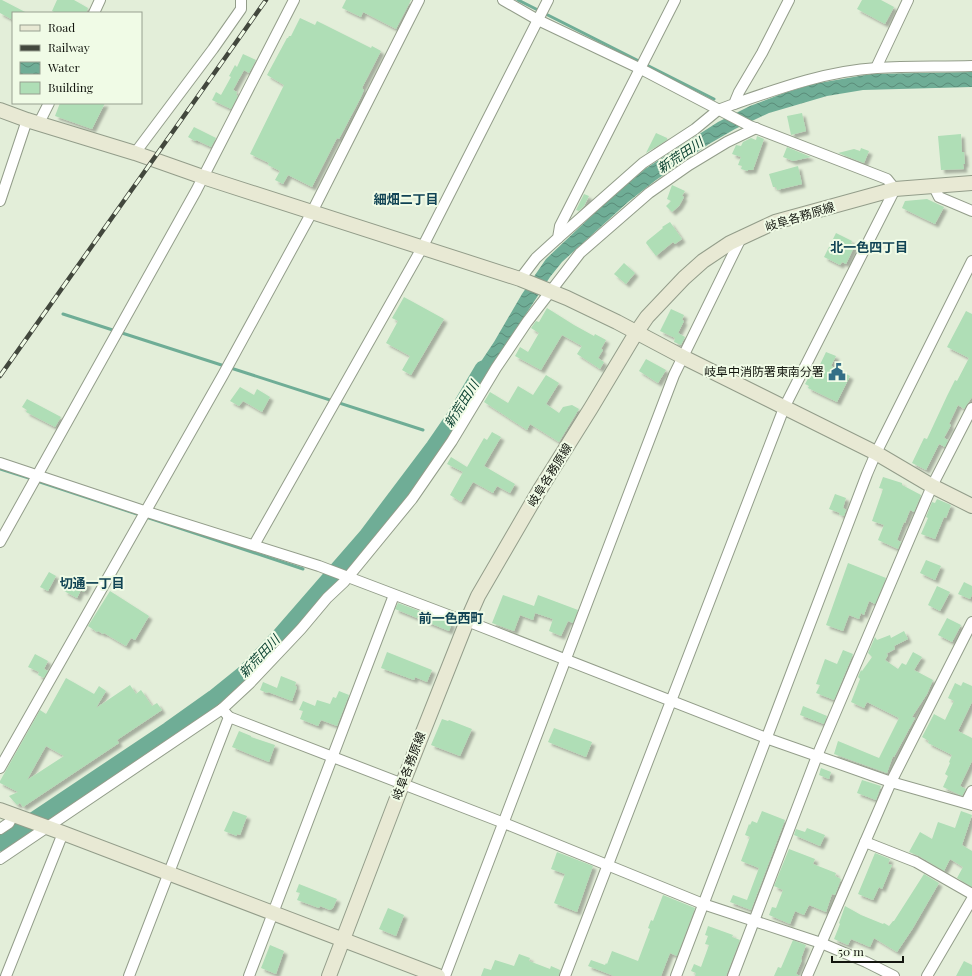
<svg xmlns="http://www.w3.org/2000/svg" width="972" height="976" viewBox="0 0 972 976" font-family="'Playfair Display','Noto Sans JP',serif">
<defs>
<pattern id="water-waves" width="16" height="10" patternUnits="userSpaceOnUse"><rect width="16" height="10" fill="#6fad96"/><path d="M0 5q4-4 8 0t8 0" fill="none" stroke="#5a8c79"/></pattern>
<filter id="shadow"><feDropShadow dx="3.5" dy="3.5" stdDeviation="1" flood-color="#0004"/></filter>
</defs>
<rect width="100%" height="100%" fill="#e3eed9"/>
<polygon fill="url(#water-waves)" points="972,72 972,87 863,90 827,96 769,113 735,129 709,144 656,180 628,202 562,262 550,277 476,391 466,384 494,342 522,294 546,259 602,206 645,169 718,122 750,106 784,93 813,84 871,74"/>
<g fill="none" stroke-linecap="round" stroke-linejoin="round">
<g stroke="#6fad96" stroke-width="3">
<polyline points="518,0 714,99"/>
<polyline points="63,314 423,430"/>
<polyline points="0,469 32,479"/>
<polyline points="37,481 303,569"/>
</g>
<polyline stroke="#6fad96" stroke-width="17" points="0,843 169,730 214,698 245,673 280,636 367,536 434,447 454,418 483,369"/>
</g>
<g fill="#afdeb6" fill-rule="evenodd" filter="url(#shadow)">
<polygon points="0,0 2,0 27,13 13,13 13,20 0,13"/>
<polygon points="57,0 74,0 88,8 86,13 56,13 52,11"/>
<polygon points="346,0 411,0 396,29 363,12 361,17 342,8"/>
<polygon points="862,0 881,0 894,7 885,24 857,9"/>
<polygon points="300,18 315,25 317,21 371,48 372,46 381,51 362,88 364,90 360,99 339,139 337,138 312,187 288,175 283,184 275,180 280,171 268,165 269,163 250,154 284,85 267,75 287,38 288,38 289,36 291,36"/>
<polygon points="243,54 256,60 249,73 244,70 233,90 237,92 236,95 238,96 231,109 212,100 216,92 221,95 231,77 229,76 235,65 237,67"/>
<polygon points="60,103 105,103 92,129 55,116"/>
<polygon points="802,113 806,131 791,135 787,116"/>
<polygon points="194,127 216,138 211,147 196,140 195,141 188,137"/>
<polygon points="656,133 667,138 667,140 646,153"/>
<polygon points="961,134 962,152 964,152 965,164 963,164 964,169 941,170 938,136"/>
<polygon points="757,136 764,139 753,170 748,170 748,171 741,169 742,166 738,165 741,157 732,154 736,145 741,146 743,142 751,138 756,140"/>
<polygon points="787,147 811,157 793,161 783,157"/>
<polygon points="861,148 869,151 864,163 838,153 854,149 860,151"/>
<polygon points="798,166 802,184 777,190 776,187 773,187 769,174"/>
<polygon points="672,185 685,191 682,196 684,197 679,206 672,212 666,206 671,201 667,199"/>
<polygon points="584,194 589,196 584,206 579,211 576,210"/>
<polygon points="927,199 944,207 935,224 902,208 905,201"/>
<polygon points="670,222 682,239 675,244 673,242 656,256 646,243 647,241 663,228 662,227"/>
<polygon points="836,233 852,241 851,243 855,245 846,264 842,262 840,265 824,257"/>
<polygon points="624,263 635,273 626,284 614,274"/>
<polygon points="404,297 444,319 411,375 402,370 410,356 386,343 398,321 392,318"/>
<polygon points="547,308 574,325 594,336 595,334 606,340 601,349 603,350 598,358 604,362 600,369 577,354 582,346 562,335 541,370 515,356 520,347 528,352 539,333 531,328 536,321 539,322"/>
<polygon points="671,309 684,315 682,320 684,321 678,333 685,337 681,345 674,342 675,338 660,331"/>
<polygon points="966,311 972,314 972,397 964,409 958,405 949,424 951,425 944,438 948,440 945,447 939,444 926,470 912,463 924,438 927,439 947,396 955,380 957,381 969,358 947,347"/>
<polygon points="826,352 836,356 831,366 850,376 837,402 808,388 809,386 805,384 811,373 815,375"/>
<polygon points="646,359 666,370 658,383 639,371"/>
<polygon points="546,375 559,383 546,404 559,413 563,407 572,405 579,409 559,442 530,424 527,430 484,402 490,392 508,403 518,386 533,395"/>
<polygon points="240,387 254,395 257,389 270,397 262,412 243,401 239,406 230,401"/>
<polygon points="27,399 61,417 55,427 26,412 27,410 22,407"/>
<polygon points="492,432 501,437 484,466 515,484 510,493 497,486 493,493 473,482 461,502 450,495 463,472 447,464 451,457 467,467 484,438 487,440"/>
<polygon points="883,477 902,483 902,485 921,495 914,512 910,510 905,523 904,522 897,540 901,542 898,549 878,540 884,525 872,521 883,489 879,488"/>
<polygon points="835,494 846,498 843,508 846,510 844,516 839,515 840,513 829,509"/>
<polygon points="937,499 951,505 946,518 944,517 935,539 921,534 928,518 926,517 932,502 935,503"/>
<polygon points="926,560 941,566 935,580 920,573"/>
<polygon points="848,563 886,578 875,604 869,601 864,615 861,613 859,619 849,615 843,631 826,625"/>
<polygon points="49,572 56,576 48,591 40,587"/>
<polygon points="73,575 88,584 84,592 81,590 77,598 64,591"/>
<polygon points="964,582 972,586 972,595 970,599 958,594"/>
<polygon points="937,586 950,592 940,611 928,605"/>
<polygon points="110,591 149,616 135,640 131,638 126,646 104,633 103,634 98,631 97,632 88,626"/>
<polygon points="503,595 534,606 538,595 578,610 573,623 568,621 561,636 549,631 553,619 535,613 533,620 520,615 514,631 492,623"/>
<polygon points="398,603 452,623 449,631 395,609"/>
<polygon points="947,618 961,625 952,642 938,635"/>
<polygon points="904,631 908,639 894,646 895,649 886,654 888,655 885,660 898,669 902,663 906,665 913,652 922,657 914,670 933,680 927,694 912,717 915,718 894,757 893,756 887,773 834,754 838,741 879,758 899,718 867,702 864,708 851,702 860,679 858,677 861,670 862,671 872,657 868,653 875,637 877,640 890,635 891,638"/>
<polygon points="843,650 853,654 834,700 816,693 820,685 816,684 825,659 837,664"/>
<polygon points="387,652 432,670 427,682 415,677 414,680 381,668"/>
<polygon points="35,654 48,661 44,669 48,671 44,678 38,675 39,672 28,667"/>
<polygon points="281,676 296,682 295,686 297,687 292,701 268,692 267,693 260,690 263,682 277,688"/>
<path d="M66,678l28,16 5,-8 7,5 -10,17 34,-23 6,9 5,-4 11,16 5,-3 5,7 -45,30 2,3 -96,64 -3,-4 -3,2 -8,-9 9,-4 -18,-9v-2l40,-71 6,4zM46,746l18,10 -37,24z"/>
<polygon points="963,682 972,686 972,702 958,731 972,738 972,761 960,786 966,789 962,796 943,787 948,776 945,774 950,763 949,762 952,755 928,743 929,741 922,737 934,714 945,720 954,701 948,698 955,683 961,686"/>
<polygon points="339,691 349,695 337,726 321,720 318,726 300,719 303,711 299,710 303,701 315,706 317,700 330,704 333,697 336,698"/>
<polygon points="803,706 827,716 824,724 800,715"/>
<polygon points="442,719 448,721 449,720 472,729 460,756 431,745"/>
<polygon points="554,728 592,742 586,757 548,742"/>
<polygon points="239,731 251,736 251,737 275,745 269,762 232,747"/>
<polygon points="821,768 831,772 829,779 819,775"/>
<polygon points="862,780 881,786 876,800 857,793"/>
<polygon points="233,811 247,816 240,835 237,834 237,836 224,831"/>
<polygon points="762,811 785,820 751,910 730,902 733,895 747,900 759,868 741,861 750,837 745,835 749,824 750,825 752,821 757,823"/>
<polygon points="961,811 972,815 962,845 972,851 972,887 957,878 963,867 950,859 944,871 919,856 909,852 920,832 932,839 938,822 955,828"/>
<polygon points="807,828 825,835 820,846 794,835 796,829 805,832"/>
<polygon points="789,849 815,859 813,864 836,873 835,876 841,879 835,895 832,894 826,912 809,905 804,915 795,911 790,924 769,915 772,907 776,908 783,890 774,886"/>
<polygon points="557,852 593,866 577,912 554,903 565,874 551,869"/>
<polygon points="875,853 890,859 888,864 892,865 882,889 879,887 873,900 858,894"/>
<polygon points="924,874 939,883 913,928 897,952 874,938 870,947 851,939 848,945 834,939 840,924 839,923 845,906 861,915 883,924 884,923 889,926 893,921 894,921"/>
<polygon points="299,884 337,899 333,908 330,910 320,906 319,908 297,900 300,893 296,892"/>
<polygon points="663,895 695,908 677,956 670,953 661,976 614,976 588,966 591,960 605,965 606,963 607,964 612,951 638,961 650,929 648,928 651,920 653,921"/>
<polygon points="388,908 404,915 396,936 379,929"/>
<polygon points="708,926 733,935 732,937 740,940 726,976 695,976 696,973 691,971 694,964 701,967 709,945 705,944 708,936 705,935"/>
<polygon points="793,940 806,945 801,959 802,960 796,974 800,976 774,976 778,967 781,968"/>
<polygon points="270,945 284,951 276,974 261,968"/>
<polygon points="519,954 530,958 529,961 550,969 551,966 560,970 559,976 481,976 484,968 491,970 495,960 514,966"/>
<polygon points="964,961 972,965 972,976 956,976"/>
</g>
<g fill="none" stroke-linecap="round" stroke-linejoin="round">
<g stroke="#939d8a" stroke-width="12">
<g id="street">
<polyline points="503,0 538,20 641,69 750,126 887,179 895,189 784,408 565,976"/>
<polyline points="94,13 100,0"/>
<polyline points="876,68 908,0"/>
<path d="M734,104c46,-16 93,-33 143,-36 31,-2 63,-1 95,-2"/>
<polyline points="39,123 49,103"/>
<polyline points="135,153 213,49 241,9 241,0"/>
<polyline points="933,185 939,197 972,211"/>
<polyline points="0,201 27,120"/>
<polyline points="558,238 643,163 695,129 718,110 734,104 739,92 762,53 789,0"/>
<polyline points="520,279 536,258 558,238 560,226 675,0"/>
<polyline points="0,463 144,511 319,566 456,618 467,621 766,738 891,782 972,805"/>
<polyline points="0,542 196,191 294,0"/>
<polyline points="254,545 422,248 548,0"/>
<polyline points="229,717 222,709 250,683 301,629 327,598 344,582 412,499 452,441 496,368 527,322 580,253 649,193 689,165 727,142 756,128"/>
<polyline points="0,768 223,375 312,212 419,0"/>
<polyline points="966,803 972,791"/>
<polyline points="0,829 9,823 13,815"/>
<polyline points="865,842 916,862 972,894"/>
<polyline points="0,859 222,709"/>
<polyline points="6,976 63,833"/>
<polyline points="129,976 229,717 504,823 703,904 821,943 866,962 894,976"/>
<polyline points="249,976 394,595"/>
<polyline points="445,976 674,375 741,238"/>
<polyline points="676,976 867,474 876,453 972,261"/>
<polyline points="733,976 817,756 932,486 972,408"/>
<polyline points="807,976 891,782 972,622"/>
<polyline points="927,976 972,899"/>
</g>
</g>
<g stroke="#939d8a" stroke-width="16">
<g id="secondary">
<polyline points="0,110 27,120 135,153 203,177 520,279 567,298 617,322 683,357 876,453 932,486 972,506"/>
<polyline points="0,810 63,833 438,976"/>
<polyline points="329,976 402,785 467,621 478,596 539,491 591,408 636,333 647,317 684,278 703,261 730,243 775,222 895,189 972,183"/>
</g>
</g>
<use href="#street" stroke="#fff" stroke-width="10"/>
<use href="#secondary" stroke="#e8e9d4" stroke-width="14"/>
<g stroke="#42473d" stroke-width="4.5">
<polyline id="rail" points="0,376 266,0"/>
</g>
<use href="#rail" stroke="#f0fbe6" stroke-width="3" stroke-dasharray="9" stroke-linecap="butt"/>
</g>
<defs>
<g id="civic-bare" transform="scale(1.38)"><path d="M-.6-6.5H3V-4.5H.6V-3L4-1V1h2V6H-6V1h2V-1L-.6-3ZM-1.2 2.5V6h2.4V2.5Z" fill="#336f86" stroke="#f0fbe6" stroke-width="2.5" paint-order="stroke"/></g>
</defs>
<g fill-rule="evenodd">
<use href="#civic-bare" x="837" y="372"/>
</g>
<g text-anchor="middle" stroke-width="4" stroke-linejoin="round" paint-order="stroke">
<g font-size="12" fill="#12150e" stroke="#f0fbe6">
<text transform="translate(800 217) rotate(-17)" y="4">岐阜各務原線</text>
<text transform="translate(550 475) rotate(-58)" y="4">岐阜各務原線</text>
<text transform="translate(409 766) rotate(-69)" y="4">岐阜各務原線</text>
</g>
<g font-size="12" fill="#12150e" stroke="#f0fbe6" text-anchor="end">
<text x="824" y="376">岐阜中消防署東南分署</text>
</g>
<g font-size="13" font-style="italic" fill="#053d2d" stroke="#f0fbe6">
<text transform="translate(680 155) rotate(-34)" y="5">新荒田川</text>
<text transform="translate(461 404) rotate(-58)" y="5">新荒田川</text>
<text transform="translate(259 656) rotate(-47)" y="5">新荒田川</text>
</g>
<g font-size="13" font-weight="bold" fill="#104354" stroke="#f0fbe6">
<text x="406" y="204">細畑二丁目</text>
<text x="869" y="252">北一色四丁目</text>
<text x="92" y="588">切通一丁目</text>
<text x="451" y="623">前一色西町</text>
</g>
</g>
<rect x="12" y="12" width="130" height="92" fill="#f0fbe6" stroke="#979f90"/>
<rect x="20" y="25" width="20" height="6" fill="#e8e9d4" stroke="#979f90"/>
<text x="48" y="32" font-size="12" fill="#12150e">Road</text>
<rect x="20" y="45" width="20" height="6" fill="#42473d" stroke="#979f90"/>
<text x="48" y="52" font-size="12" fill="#12150e">Railway</text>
<rect x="20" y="62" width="20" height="12" fill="url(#water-waves)" stroke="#979f90"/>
<text x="48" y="72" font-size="12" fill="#12150e">Water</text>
<rect x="20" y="82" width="20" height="12" fill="#afdeb6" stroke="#979f90"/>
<text x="48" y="92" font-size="12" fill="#12150e">Building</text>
<path d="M832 956v6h71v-6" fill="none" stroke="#12150e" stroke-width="2"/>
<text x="838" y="956" font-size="12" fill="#12150e" stroke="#f0fbe6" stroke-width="3" paint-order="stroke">50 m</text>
</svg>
